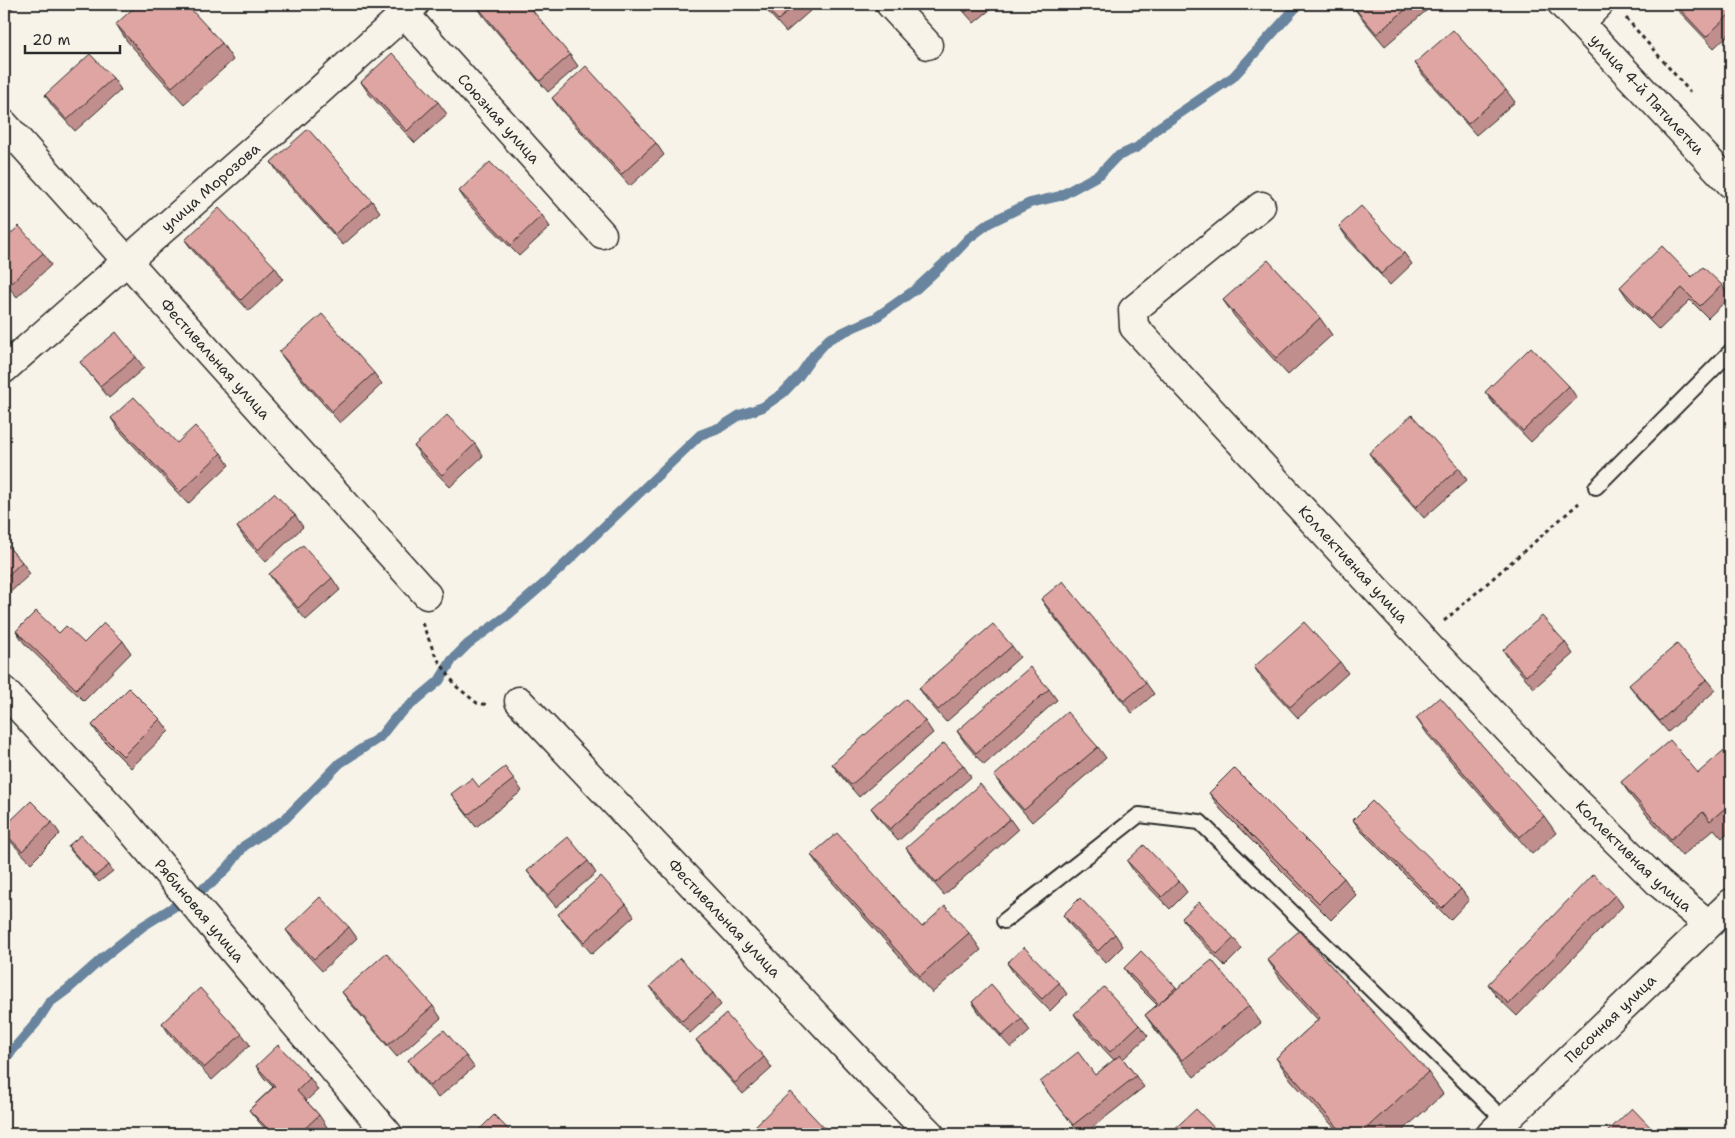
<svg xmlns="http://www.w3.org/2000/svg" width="1735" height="1138" viewBox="0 0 1735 1138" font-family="'Shantell Sans',sans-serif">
<rect width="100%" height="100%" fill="#f7f3e8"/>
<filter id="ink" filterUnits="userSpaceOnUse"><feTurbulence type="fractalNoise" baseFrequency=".02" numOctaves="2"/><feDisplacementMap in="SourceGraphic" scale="10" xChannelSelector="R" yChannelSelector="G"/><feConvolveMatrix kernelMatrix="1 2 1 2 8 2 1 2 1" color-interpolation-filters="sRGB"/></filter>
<g filter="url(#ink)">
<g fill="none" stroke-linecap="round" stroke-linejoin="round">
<polyline stroke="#67849e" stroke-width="10" points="4,1060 36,1023 49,1003 68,989 105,956 143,926 212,883 229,866 244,846 285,819 340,763 380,737 395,718 439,681 452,660 468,644 508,615 546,582 700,435 721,427 740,415 763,407 783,393 799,376 813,356 829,339 854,327 875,318 895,304 916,289 952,256 969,238 989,223 1030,203 1060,196 1100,174 1116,157 1138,147 1155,130 1233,77 1299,4"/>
<g stroke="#2b2b2b" stroke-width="18">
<g id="service">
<polyline points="1596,487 1731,351"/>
<polyline points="1004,921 1139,815 1200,822 1505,1121"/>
</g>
</g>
<g stroke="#2b2b2b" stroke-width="31">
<g id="minor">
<path id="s1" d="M396,4l206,230"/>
<polyline points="890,4 928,45"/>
<polyline points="1580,23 1599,4"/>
<path id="s2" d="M4,124l423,471"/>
<path id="s3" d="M1261,206l-128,104 1,17 298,323 143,150 85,84 48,40"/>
<path id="s4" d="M4,369l273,-240 138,-125"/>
<path id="s5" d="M4,691l117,127 267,316"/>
<path id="s6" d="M519,701l354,375 57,58"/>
<path id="s7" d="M1491,1134l240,-231"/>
</g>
</g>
<g stroke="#2b2b2b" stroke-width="31">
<g id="tertiary">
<path id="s8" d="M1562,4l169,180"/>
</g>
</g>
<g stroke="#2b2b2b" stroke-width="3" stroke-dasharray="4 4" stroke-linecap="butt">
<polyline points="1626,18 1690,92"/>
<polyline points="1444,621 1579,503"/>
<polyline points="422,623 436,657 457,687 477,703 489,705"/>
</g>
<use href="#service" stroke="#f7f3e8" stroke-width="14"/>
<use href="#minor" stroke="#f7f3e8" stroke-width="28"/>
<use href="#tertiary" stroke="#f7f3e8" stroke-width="28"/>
</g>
<g fill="#c08e8c" stroke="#2b2b2b">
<polygon points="4,4 17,4 4,16"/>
<polygon points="761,4 818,4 786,32"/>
<polygon points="957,4 997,4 974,23"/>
<polygon points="1351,4 1434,4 1385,46 1360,16"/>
<polygon points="1672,4 1731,4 1731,32 1714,48"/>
<polygon points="476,5 570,55 578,66 548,92 484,17"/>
<polygon points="116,24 222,43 233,60 184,104 127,41"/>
<polygon points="1415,63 1506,90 1515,102 1476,135 1423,75"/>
<polygon points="113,78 121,90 75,131 53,107 45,95"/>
<polygon points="361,82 438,102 447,114 415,143 369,94"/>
<polygon points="552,98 656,143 664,155 630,186 560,109"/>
<polygon points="271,162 372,201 380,212 343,245 279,174"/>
<polygon points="459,191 542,215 550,227 519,256 467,203"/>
<polygon points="1339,226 1404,253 1412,264 1390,285 1347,238"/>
<polygon points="4,240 43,253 51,265 17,297 4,282"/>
<polygon points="185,240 275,267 283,279 249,311 193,251"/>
<polygon points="1692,277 1722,285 1730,297 1708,318 1690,300 1659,330 1628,299 1620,287"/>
<polygon points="1223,300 1320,318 1332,335 1288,375 1235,317"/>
<polygon points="279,352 374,373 382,384 340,423 288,364"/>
<polygon points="136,357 144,368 109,398 89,373 80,362"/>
<polygon points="1569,386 1577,398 1531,442 1494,404 1485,392"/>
<polygon points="111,418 177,443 221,453 229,465 188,504 119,430"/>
<polygon points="475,444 483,456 450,487 422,458 414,446"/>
<polygon points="1369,453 1459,468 1467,480 1424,518 1377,465"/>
<polygon points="295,515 303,527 266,562 245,539 237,527"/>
<polygon points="4,542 22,562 30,574 4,598"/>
<polygon points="269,574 332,578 340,590 306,620 277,586"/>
<polygon points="1041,599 1146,683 1154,694 1132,713 1049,611"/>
<polygon points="16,631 59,633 84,643 123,641 131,653 84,701 24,643"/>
<polygon points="1565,642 1573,654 1534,688 1511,662 1503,650"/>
<polygon points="1012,646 1020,657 946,722 927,700 919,688"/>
<polygon points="1340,662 1348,673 1298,718 1262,679 1254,667"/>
<polygon points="1707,679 1716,690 1668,732 1638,697 1629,685"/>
<polygon points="1049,689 1057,700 984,765 965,743 957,731"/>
<polygon points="1416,718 1544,816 1556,833 1532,854 1428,735"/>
<polygon points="160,719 169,731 131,768 100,737 92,725"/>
<polygon points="925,721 933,733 859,797 840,775 832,764"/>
<polygon points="1098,747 1106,758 1032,822 1002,787 994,776"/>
<polygon points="1731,761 1731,830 1722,838 1714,829 1682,856 1633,799 1621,782 1698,773"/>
<polygon points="963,765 971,777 898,841 879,819 871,808"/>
<polygon points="514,779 522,791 476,827 451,794"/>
<polygon points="1209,793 1344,878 1356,895 1331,920 1221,810"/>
<polygon points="1010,819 1018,830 944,895 914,860 906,848"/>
<polygon points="1353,820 1461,889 1469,900 1450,920 1361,831"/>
<polygon points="52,822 60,834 31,863 10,841 4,833 4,827"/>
<polygon points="68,846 109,865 113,871 99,882 72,852"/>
<polygon points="811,855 922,927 969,933 981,950 932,993 823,872"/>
<polygon points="588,861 596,873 556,907 536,883 527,871"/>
<polygon points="1127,861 1179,881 1187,892 1170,909 1135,873"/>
<polygon points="1615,895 1623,906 1517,1016 1496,996 1488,984"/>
<polygon points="626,904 634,916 592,954 567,925 558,914"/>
<polygon points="1063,915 1115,934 1123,946 1106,963 1071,926"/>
<polygon points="1182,918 1234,938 1242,949 1225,966 1190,930"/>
<polygon points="349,927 357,938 322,971 294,941 286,930"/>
<polygon points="1267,959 1428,1072 1443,1094 1399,1134 1340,1134 1291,1080 1276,1058 1318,1020 1282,981"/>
<polygon points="1007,963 1059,983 1067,994 1050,1011 1015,975"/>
<polygon points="1124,968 1176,987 1177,989 1249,1006 1261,1023 1194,1077 1157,1032 1145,1015 1157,1005 1132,980"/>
<polygon points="650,986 713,993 721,1005 690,1033 658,998"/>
<polygon points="342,992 433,1006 441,1018 397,1057 350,1003"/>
<polygon points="972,1002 1022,1019 1030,1031 1011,1048 980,1014"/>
<polygon points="1074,1014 1139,1025 1148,1036 1123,1059 1144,1087 1084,1134 1080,1134 1040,1082 1095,1075 1114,1060 1082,1026"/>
<polygon points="162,1023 242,1034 250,1045 212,1080 170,1035"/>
<polygon points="696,1040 764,1057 772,1068 743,1094 705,1052"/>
<polygon points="466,1056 474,1067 438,1098 416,1072 408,1060"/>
<polygon points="256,1066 310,1078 318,1090 306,1101 319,1115 327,1127 319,1134 270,1134 258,1121 249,1110 273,1087 264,1078"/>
</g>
<g fill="#dfa5a3" stroke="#2b2b2b">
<polygon points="138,4 186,4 222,43 172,87 116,24"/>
<polygon points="477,4 527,4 570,55 540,81 476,5"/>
<polygon points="763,4 797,4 778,20"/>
<polygon points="959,4 975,4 966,12"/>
<polygon points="1351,4 1412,4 1377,34"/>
<polygon points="1675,4 1731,4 1731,13 1706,37"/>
<polygon points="1453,30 1506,90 1468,124 1415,63"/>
<polygon points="392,53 438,102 407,131 361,82"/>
<polygon points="90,54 113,78 67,120 45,95"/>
<polygon points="586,66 656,143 622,174 552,98"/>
<polygon points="308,129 372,201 335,234 271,162"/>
<polygon points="490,162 542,215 511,245 459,191"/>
<polygon points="1361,206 1404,253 1381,274 1339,226"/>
<polygon points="219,208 275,267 241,300 185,240"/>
<polygon points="19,226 43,253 9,285 4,280 4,240"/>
<polygon points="1662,246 1692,277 1703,267 1722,285 1700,306 1682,288 1650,319 1620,287"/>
<polygon points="1268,260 1320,318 1276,358 1223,300"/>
<polygon points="322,314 374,373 332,411 279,352"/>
<polygon points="116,332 136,357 100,386 80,362"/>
<polygon points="1531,347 1569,386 1523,431 1485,392"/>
<polygon points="134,397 177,443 195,426 221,453 180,492 111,418"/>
<polygon points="447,415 475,444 442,475 414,446"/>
<polygon points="1412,415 1459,468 1416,507 1369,453"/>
<polygon points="274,493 295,515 258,550 237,527"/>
<polygon points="4,542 22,562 4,579"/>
<polygon points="303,545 332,578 298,608 269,574"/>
<polygon points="1063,581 1146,683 1124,701 1041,599"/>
<polygon points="36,611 59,633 66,626 84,643 104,623 123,641 76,689 16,631"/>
<polygon points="1542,616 1565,642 1526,676 1503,650"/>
<polygon points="1304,622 1340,662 1290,707 1254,667"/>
<polygon points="993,624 1012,646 938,710 919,688"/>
<polygon points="1677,644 1707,679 1660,721 1629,685"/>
<polygon points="1030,667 1049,689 976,753 957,731"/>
<polygon points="129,688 160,719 123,756 92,725"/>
<polygon points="1440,697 1544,816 1520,837 1416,718"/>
<polygon points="906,699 925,721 851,785 832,764"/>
<polygon points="1067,712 1098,747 1024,810 994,776"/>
<polygon points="1670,740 1698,773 1723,751 1731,761 1731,803 1710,821 1703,812 1671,839 1621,782"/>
<polygon points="944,743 963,765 890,829 871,808"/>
<polygon points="505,767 514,779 468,815 451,794 472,778 479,787"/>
<polygon points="1234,768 1344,878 1319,903 1209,793"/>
<polygon points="980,784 1010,819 936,883 906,848"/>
<polygon points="31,801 52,822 22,851 4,832 4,827"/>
<polygon points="1372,801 1461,889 1442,908 1353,820"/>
<polygon points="837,833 922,927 945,906 969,933 920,976 811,855"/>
<polygon points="81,835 109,865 95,876 68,846"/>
<polygon points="568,837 588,861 548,895 527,871"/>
<polygon points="1144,845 1179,881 1162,897 1127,861"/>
<polygon points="1593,874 1615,895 1509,1004 1488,984"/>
<polygon points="601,876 626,904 584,942 558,914"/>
<polygon points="320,897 349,927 314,959 286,930"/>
<polygon points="1080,898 1115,934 1098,951 1063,915"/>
<polygon points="1199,902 1234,938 1217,954 1182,918"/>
<polygon points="1299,931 1428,1072 1360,1134 1344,1134 1276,1058 1320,1018 1267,959"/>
<polygon points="1024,947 1059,983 1042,999 1007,963"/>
<polygon points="1141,951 1176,987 1159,1004 1124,968"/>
<polygon points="386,953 433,1006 388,1045 342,992"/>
<polygon points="680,958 713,993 682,1021 650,986"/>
<polygon points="1212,960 1249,1006 1182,1060 1145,1015"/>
<polygon points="991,984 1022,1019 1002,1036 972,1002"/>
<polygon points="1104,987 1139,1025 1110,1052 1074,1014"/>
<polygon points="200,988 242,1034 204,1068 162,1023"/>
<polygon points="726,1014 764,1057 735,1083 696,1040"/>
<polygon points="444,1030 466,1056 430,1086 408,1060"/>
<polygon points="278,1045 310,1078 297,1091 319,1115 299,1134 273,1134 249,1110 275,1086 256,1066"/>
<polygon points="1078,1052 1095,1075 1120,1055 1136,1076 1073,1125 1040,1082"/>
<polygon points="790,1092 830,1134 763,1134 755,1126"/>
<polygon points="1632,1108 1657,1134 1605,1134"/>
<polygon points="1196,1109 1220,1134 1169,1134"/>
<polygon points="494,1115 513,1134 475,1134"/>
<polygon points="330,1130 334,1134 326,1134"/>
</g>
</g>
<g text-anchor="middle" stroke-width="4.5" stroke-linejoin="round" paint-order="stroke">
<g font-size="15" fill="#2b2b2b" stroke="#f7f3e8">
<text dy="5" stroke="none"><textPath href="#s8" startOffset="124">улица 4-й Пятилетки</textPath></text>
<text dy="5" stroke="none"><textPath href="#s1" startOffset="154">Союзная улица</textPath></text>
<text dy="5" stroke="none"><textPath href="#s4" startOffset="275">улица Морозова</textPath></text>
<text dy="5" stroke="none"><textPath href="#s2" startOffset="316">Фестивальная улица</textPath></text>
<text dy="5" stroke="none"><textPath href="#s3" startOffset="505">Коллективная улица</textPath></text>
<text dy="5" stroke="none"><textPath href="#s3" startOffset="910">Коллективная улица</textPath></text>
<text dy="5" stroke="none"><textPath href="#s5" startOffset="294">Рябиновая улица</textPath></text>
<text dy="5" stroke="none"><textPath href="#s6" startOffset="299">Фестивальная улица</textPath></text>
<text dy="5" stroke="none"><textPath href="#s7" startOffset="166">Песочная улица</textPath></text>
</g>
</g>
<rect width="1735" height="1138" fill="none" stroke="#f7f3e8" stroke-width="20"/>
<rect x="10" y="10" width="1715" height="1118" fill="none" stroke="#2b2b2b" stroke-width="2" filter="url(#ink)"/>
<path d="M25 45v8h95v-8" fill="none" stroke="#2b2b2b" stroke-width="2.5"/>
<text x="32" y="45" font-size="15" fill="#2b2b2b" stroke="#f7f3e8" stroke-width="4" paint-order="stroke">20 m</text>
</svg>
